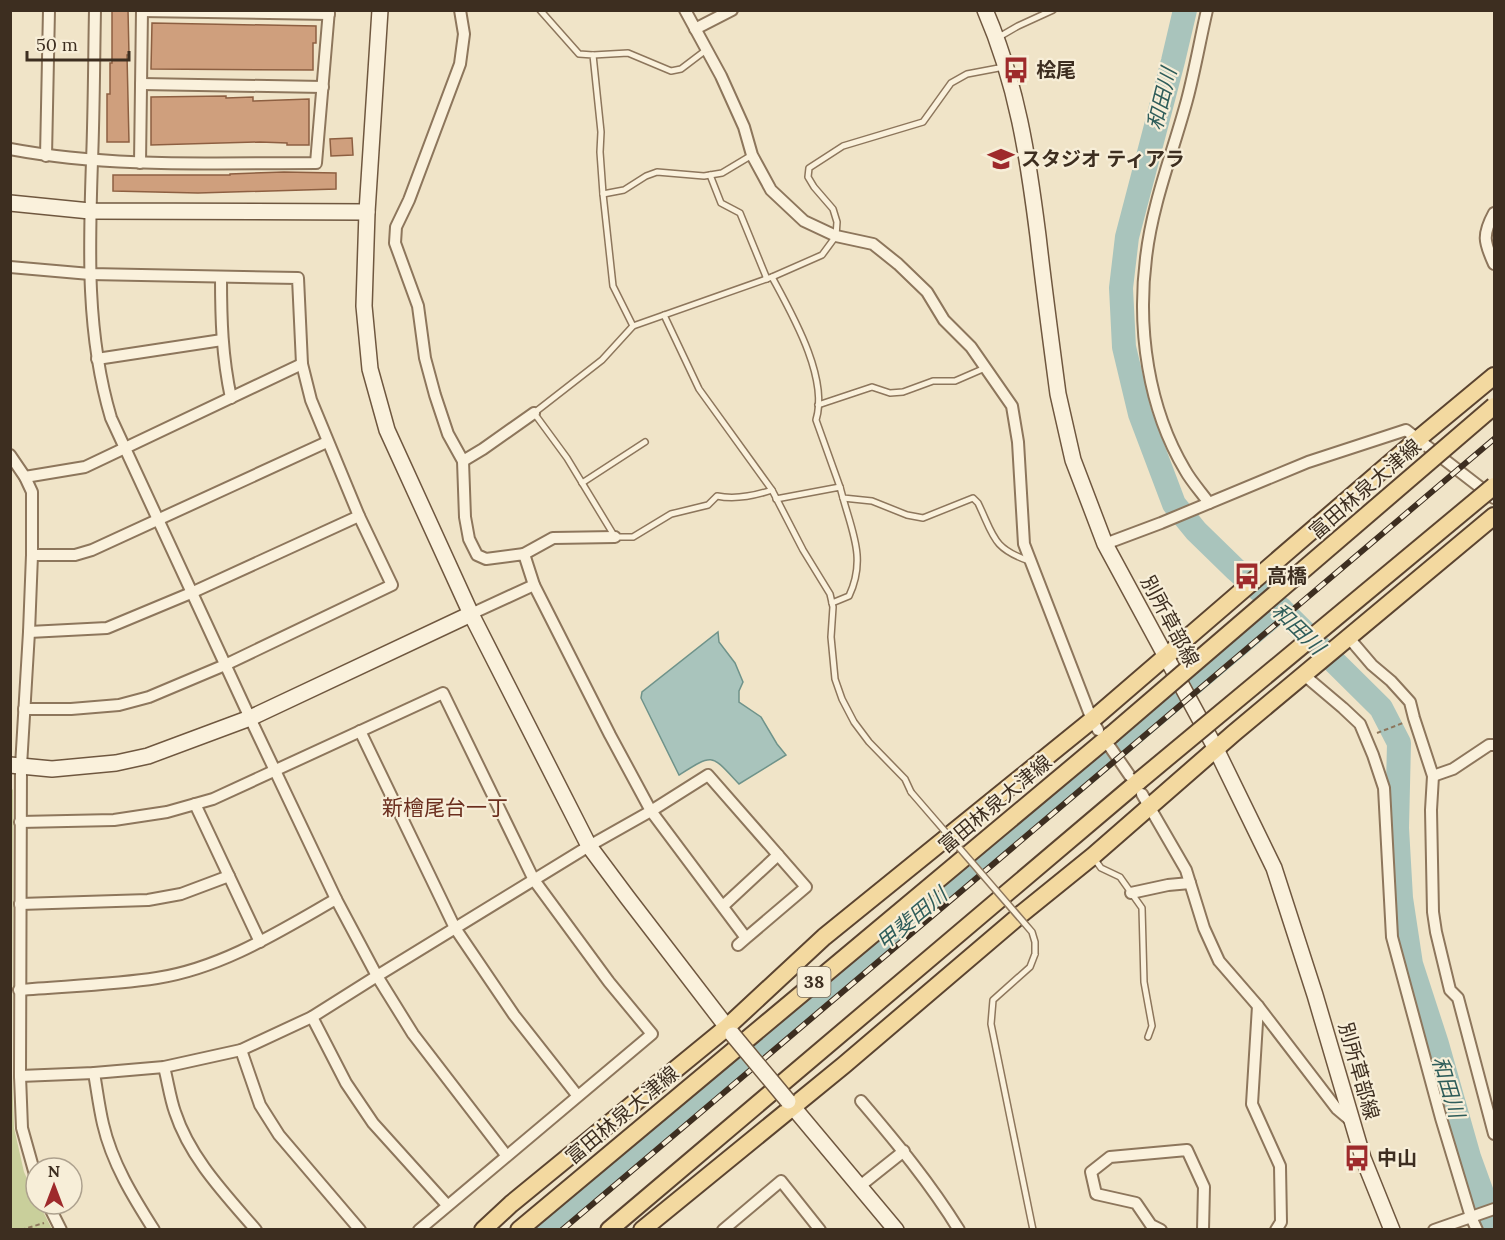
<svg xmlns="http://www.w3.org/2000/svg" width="1505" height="1240" viewBox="0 0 1505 1240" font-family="Lora,'Noto Sans JP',serif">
<rect width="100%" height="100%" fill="#f0e4c8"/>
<polygon fill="#c9cf9b" points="11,788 13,790 12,1074 14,1128 24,1172 36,1198 36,1204 39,1204 52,1229 11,1229"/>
<path fill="#a9c4bc" stroke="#6f938a" stroke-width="1.5" d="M718,632l1,10 16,21 8,19 -4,9v11l22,15 16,27 9,11 -47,29c-28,-30 -25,-31 -60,-9l-38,-77 1,-6z"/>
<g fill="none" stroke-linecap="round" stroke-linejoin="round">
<g stroke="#a9c4bc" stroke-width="24">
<polyline points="1185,10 1173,61 1127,237 1121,288 1124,347 1140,414 1174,504 1196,531 1235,569 1281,609 1381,708 1399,743 1397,828 1401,898 1411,964 1437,1044 1469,1157 1494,1226"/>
<polyline points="544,1230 1281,609"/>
</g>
</g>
<g fill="#cf9f7d" stroke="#8d5f41" stroke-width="1.5">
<polygon points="112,10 128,10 129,55 127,55 129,142 107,142 107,94 110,94 110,63 112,63"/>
<polygon points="152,23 316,26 316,43 313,43 313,70 151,69"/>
<polygon points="226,96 226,98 253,97 253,101 309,99 309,145 287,145 287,143 260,142 151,145 151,97"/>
<polygon points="352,138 353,155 331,156 330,139"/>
<polygon points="284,172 336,173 336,189 198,193 113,191 113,175 230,175 230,174"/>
</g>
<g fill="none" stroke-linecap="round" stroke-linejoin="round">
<g stroke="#8d765c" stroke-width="8">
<g id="lane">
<polyline points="540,10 579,54 593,55 601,132 600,152 603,194 613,286 633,326"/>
<polyline points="999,37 1018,26 1053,10"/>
<polyline points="593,55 628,53 671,71 681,69 706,50"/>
<polyline points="710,175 721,203 740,213 767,279"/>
<polyline points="603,194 624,190 646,176 657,172 704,176 722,173 752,155"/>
<path d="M772,277c20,37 57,101 44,143l24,67"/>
<polyline points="664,315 699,389 772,490 803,550 830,594 833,607 831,637 835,679 842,699 854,722 869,742 905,779 911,792"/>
<polyline points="818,405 872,387 890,393 903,392 933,381 955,381 985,368"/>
<polyline points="582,483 645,442"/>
<path d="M772,490c-18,6 -36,10 -55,6l-9,9 -37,9 -38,23h-18l-48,-79 -33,-45 68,-53 31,-34 139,-49 50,-22 14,-19 1,-14 -4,-13 -19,-22 -6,-10 1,-9 34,-22 80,-24 28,-39 16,-9 37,-7"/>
<path d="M776,499l64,-12 3,11 29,3 35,14 16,3 50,-20 5,5c16,33 14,45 51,58"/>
<path d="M832,603l17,-7c17,-36 4,-62 -6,-98"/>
<polyline points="1093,857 1101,868 1120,877 1142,908 1144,982 1152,1026 1148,1037"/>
<polyline points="1033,1230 991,1024 993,1000 1030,967 1035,954"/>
</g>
</g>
<g stroke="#8d765c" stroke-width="14">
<g id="street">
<path d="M95,10c-1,51 -1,101 -3,151 -3,87 -6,173 19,257l139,300 86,181 41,77 36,58 93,121"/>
<polyline points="685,10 721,76 744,127 752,155 771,190 804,221 836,236 873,244 898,264 927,292 944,320 971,347 1012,406 1018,442 1024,544 1092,720 1098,730"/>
<path d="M1207,10c-7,30 -12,60 -20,90 -14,52 -35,104 -41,158 -9,71 2,150 39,212 6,11 16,22 24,33"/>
<polyline points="142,11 329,14"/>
<polyline points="695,29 732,10"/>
<polyline points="141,84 323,87"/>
<path d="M10,149c101,19 204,14 306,14l13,-153"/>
<polyline points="46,156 49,10"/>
<polyline points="140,163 142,10"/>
<path d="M1494,213c-12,22 -10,29 0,51"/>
<polyline points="10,267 90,274 298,278 302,364 311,400 359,516 392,585 225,665 149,697 119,705 71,709 24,709"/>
<path d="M221,277c0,42 1,79 10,121"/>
<polyline points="97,359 222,340"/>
<polyline points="10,455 25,477 32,492 32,555 29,632 21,766 20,1076 22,1128 36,1178"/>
<polyline points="463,461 483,449 534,413"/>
<polyline points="25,477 85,467 302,364"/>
<polyline points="1105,544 1161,523 1308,462 1406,430 1494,498"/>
<polyline points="524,554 553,538 615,537"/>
<polyline points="32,555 75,555 92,550 327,442"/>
<polyline points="471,614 534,585"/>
<polyline points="29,632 107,628 191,593 359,516"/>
<polyline points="1349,638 1372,665 1391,681 1410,702 1414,718 1433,776 1431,810 1433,912 1436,932 1450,990 1458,998 1494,1134"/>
<polyline points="1304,675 1343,708 1360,724 1373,755 1384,788 1392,937 1441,1118 1471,1217 1477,1230"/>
<polyline points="360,731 455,928 514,1015 577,1095"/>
<polyline points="1110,747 1130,776"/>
<polyline points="1433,776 1453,769 1489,745 1494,745"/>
<polyline points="1142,794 1186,870 1204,928 1219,961 1258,1006 1337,1109 1350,1120"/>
<polyline points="195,804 260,942"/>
<polyline points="20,822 114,820 167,812 213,799 443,693 534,880 609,982 652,1034 419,1230"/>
<polyline points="1131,893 1168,885 1190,883"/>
<polyline points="20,904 148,900 181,894 229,876"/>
<polyline points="723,906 778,855"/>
<polyline points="738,945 746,938 806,887 708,775 651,811 746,938"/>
<path d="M19,990c46,-4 93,-5 138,-12 65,-10 123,-47 179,-79"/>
<polyline points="1258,1006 1252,1104 1280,1166 1281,1222 1276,1230"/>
<polyline points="312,1017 346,1083 373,1123 447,1205"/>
<polyline points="241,1050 260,1105 279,1135 360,1230"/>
<path d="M164,1067c4,15 6,31 11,45 15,46 50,82 81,118"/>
<path d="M94,1073c3,17 5,34 9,51 9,39 30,73 51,106"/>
<polyline points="20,1076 94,1073 164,1067 241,1050 312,1017 377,976 589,846 651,811 610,735 534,585 524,554 486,559 477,555 469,539 465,517 463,461 448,434 435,395 425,358 418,306 395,243 396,227 409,200 460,64 464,34 460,10"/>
<path d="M861,1101c35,41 69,82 98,129"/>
<polyline points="860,1186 904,1151"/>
<polyline points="48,1204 61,1230"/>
<polyline points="723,1230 781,1181 820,1230"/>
<polyline points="1161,1230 1151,1225 1136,1203 1096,1194 1091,1172 1110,1157 1187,1150 1204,1187 1203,1230"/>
<polyline points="1434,1230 1494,1209"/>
</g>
</g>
<g stroke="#6f573f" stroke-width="18">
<g id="secondary">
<polyline points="380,10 367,212 364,306 370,369 387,430 471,614 589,846 627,897 733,1035"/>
<path d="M985,10c32,74 43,147 53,226 6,53 13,105 20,158l15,66 32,84 111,205 58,119 41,127 48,163 29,72"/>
<polyline points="10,203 90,211 367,212"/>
<polyline points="10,765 52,769 116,763 148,756 250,718 471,614"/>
<polyline points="788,1101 896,1230"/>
</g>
</g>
<g stroke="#5b4430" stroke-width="20">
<g id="primary">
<polyline points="483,1230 511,1204 726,1028 824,937 1092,720 1418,439 1494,376"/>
<polyline points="519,1230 1111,735"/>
<polyline points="609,1230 1139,781"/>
<polyline points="642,1230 844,1065 1020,915 1093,856 1234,733 1494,516"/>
</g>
</g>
<g stroke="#8d765c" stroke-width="2" stroke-dasharray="4.5 3" stroke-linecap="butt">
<polyline points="1377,733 1403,723"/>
<polyline points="21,1230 44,1223"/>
</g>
<use href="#lane" stroke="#faf1dc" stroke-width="5"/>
<use href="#street" stroke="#faf1dc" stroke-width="10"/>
<use href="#secondary" stroke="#faf1dc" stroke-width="15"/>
<use href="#primary" stroke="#f3d9a0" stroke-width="16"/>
<g stroke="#3d2e20" stroke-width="6">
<polyline id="rail" points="562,1230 1494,439"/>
</g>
<use href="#rail" stroke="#f7eed8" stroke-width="4" stroke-dasharray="11" stroke-linecap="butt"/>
<g stroke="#8d765c" stroke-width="8" stroke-linecap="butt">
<polyline id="lane-bridge" points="911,792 1032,932 1035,942 1035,954"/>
</g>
<g stroke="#6f573f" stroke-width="18" stroke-linecap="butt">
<polyline id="secondary-bridge" points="733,1035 788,1101"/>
</g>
<g stroke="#5b4430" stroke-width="20" stroke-linecap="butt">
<g id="primary-bridge">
<polyline points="1111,735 1494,406"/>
<polyline points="1139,781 1494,486"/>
</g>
</g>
<use href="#lane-bridge" stroke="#faf1dc" stroke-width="5"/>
<use href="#secondary-bridge" stroke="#faf1dc" stroke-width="15"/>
<use href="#primary-bridge" stroke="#f3d9a0" stroke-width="16"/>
</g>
<defs>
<g id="bus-bare" transform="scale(2.07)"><path d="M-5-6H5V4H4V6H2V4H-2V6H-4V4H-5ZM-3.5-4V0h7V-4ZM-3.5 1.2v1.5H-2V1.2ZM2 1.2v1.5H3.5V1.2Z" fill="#9e2a2b" stroke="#f7eed8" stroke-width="2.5" paint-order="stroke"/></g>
<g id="school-bare" transform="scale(2.07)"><path d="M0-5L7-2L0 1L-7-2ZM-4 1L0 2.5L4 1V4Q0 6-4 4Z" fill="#9e2a2b" stroke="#f7eed8" stroke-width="2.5" paint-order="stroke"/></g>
</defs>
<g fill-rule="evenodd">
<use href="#bus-bare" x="1016" y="70"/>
<use href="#school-bare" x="1001" y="159"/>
<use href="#bus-bare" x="1247" y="576"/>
<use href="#bus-bare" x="1357" y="1158"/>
</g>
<g text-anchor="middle" stroke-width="4.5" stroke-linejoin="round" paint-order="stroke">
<rect fill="#f7eed8" stroke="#756857" stroke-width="1.5" x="797.5" y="967" width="33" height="30" rx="4.5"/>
<g font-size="18" font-weight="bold" fill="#3d2e20">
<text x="814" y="988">38</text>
</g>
<g font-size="20" font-weight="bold" fill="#3d2e20" stroke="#f7eed8" text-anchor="start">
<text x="1036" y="77">桧尾</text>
<text x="1021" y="166">スタジオ ティアラ</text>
<text x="1267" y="583">高橋</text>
<text x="1377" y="1165">中山</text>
</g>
<g font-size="20" fill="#3d2e20" stroke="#f7eed8">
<text transform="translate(1365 489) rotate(-41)" y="7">富田林泉大津線</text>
<text transform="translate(1170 621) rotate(62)" y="7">別所草部線</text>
<text transform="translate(995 804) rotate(-40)" y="7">富田林泉大津線</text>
<text transform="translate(1359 1071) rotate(74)" y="7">別所草部線</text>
<text transform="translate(622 1115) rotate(-40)" y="7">富田林泉大津線</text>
</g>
<g font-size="21" font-style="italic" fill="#2f5d5a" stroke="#f7eed8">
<text transform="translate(1162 99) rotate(-76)" y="7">和田川</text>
<text transform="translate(1298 629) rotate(44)" y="7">和田川</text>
<text transform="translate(912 919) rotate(-40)" y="7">甲斐田川</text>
<text transform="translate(1448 1087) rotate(73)" y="7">和田川</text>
</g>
<g font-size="21" fill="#6b2e1e" stroke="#f7eed8">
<text x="445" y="815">新檜尾台一丁</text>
</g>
</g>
<rect width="1505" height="1240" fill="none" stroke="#3d2e20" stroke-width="24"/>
<g transform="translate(54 1186)"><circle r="28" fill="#f7eed8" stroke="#ada18e" stroke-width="1.5"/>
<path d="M0-4.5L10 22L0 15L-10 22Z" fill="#9e2a2b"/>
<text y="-9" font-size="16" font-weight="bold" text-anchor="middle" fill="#3d2e20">N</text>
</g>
<path d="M27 51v9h102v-9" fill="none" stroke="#3d2e20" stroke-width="3"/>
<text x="36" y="51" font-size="18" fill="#3d2e20" stroke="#f7eed8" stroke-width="4.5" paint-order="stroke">50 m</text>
</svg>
